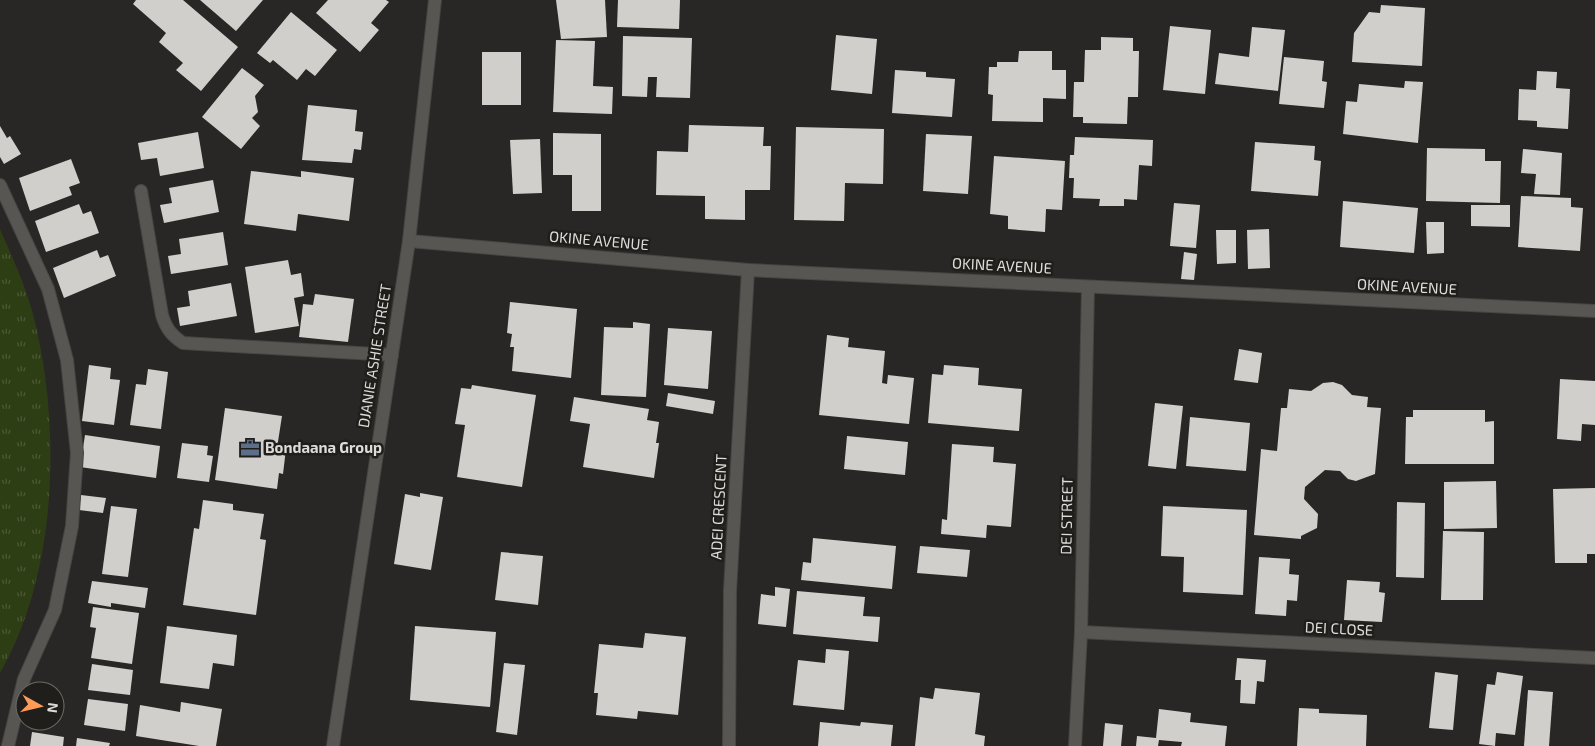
<svg xmlns="http://www.w3.org/2000/svg" width="1595" height="746" viewBox="0 0 1595 746" font-family="'Exo 2',sans-serif">
<defs>
<pattern id="grass-tufts" width="24" height="20" patternUnits="userSpaceOnUse" patternTransform="scale(1.25)"><rect width="24" height="20" fill="#2e3e14"/><path d="M3 7l-1-3M5 7V3M7 7l1-3M15 17l-1-3M17 17v-4M19 17l1-3" fill="none" stroke="#4c5936"/></pattern>
</defs>
<rect width="100%" height="100%" fill="#292725"/>
<path fill="url(#grass-tufts)" d="M0,229c11,26 23,51 31,78 31,112 28,264 -31,366z"/>
<g fill="#d1cfcb">
<polygon points="136,0 183,0 238,47 201,91 176,70 183,63 159,42 166,33 133,4"/>
<polygon points="200,0 263,0 236,31"/>
<polygon points="328,0 386,0 389,2 371,23 379,30 360,52 316,13"/>
<polygon points="556,0 605,0 607,37 561,39"/>
<polygon points="618,0 680,0 679,29 617,27"/>
<polygon points="1381,5 1425,8 1422,66 1352,62 1354,33 1369,12 1380,13"/>
<polygon points="291,12 337,50 315,76 306,69 297,80 273,60 270,63 257,53"/>
<polygon points="1170,26 1211,30 1205,94 1163,90"/>
<polygon points="1252,27 1285,30 1278,91 1215,84 1219,53 1249,57"/>
<polygon points="836,35 877,39 872,94 831,90"/>
<polygon points="623,36 692,38 690,98 656,97 657,77 648,77 647,97 622,96"/>
<polygon points="1101,37 1133,38 1133,51 1139,51 1138,97 1128,97 1127,124 1083,123 1083,117 1073,117 1074,82 1084,82 1085,50 1101,50"/>
<polygon points="556,40 595,41 593,86 613,87 612,114 553,112"/>
<polygon points="1019,51 1052,51 1052,70 1066,70 1066,99 1043,98 1043,122 992,121 993,95 988,94 989,67 997,67 997,62 1018,62"/>
<rect x="482" y="52" width="39" height="53"/>
<polygon points="1284,57 1324,61 1322,81 1327,82 1324,108 1279,104"/>
<polygon points="242,68 264,85 255,96 258,112 252,118 260,126 241,149 202,117"/>
<polygon points="895,70 926,72 926,77 955,79 952,117 892,113"/>
<polygon points="1537,71 1557,72 1556,88 1570,89 1568,129 1537,127 1537,121 1518,120 1519,89 1536,90"/>
<polygon points="1405,81 1423,82 1418,143 1343,134 1346,101 1357,102 1359,84 1404,88"/>
<polygon points="308,105 357,110 355,131 363,132 361,150 354,149 352,163 302,160"/>
<polygon points="689,125 764,127 763,146 771,146 770,190 745,190 745,220 705,219 705,196 656,195 657,151 688,152"/>
<polygon points="0,126 7,138 10,136 21,154 4,164 0,157"/>
<polygon points="796,127 884,129 883,184 845,183 844,221 794,220"/>
<polygon points="198,132 204,168 160,176 157,158 141,160 138,143"/>
<polygon points="553,133 601,134 601,211 572,211 572,175 553,175"/>
<polygon points="926,134 972,136 968,194 923,191"/>
<polygon points="1075,137 1153,140 1152,166 1139,165 1137,200 1124,199 1124,206 1099,206 1100,199 1073,198 1074,178 1069,178 1070,155 1074,155"/>
<polygon points="540,139 542,193 513,194 510,140"/>
<polygon points="1255,142 1315,146 1314,160 1321,161 1318,196 1251,191"/>
<polygon points="1427,148 1485,149 1485,161 1501,161 1500,203 1426,201"/>
<polygon points="1523,149 1562,153 1560,195 1534,194 1536,174 1521,173"/>
<polygon points="994,156 1065,161 1062,210 1046,209 1045,232 1008,229 1008,216 990,214"/>
<polygon points="71,159 80,183 69,187 72,195 30,211 19,178"/>
<polygon points="251,171 301,177 301,171 354,178 349,221 298,214 296,231 244,224"/>
<polygon points="213,180 219,212 164,223 160,205 172,203 169,188"/>
<polygon points="1521,196 1571,198 1571,207 1583,208 1580,251 1518,247"/>
<polygon points="1343,201 1418,208 1414,253 1340,247"/>
<polygon points="1174,203 1200,205 1196,248 1170,246"/>
<polygon points="79,204 83,214 91,211 99,233 46,252 35,221"/>
<polygon points="1471,205 1510,205 1510,227 1471,226"/>
<polygon points="1426,222 1444,222 1444,253 1427,254"/>
<polygon points="1269,229 1270,268 1248,269 1247,230"/>
<polygon points="1216,230 1236,230 1236,263 1217,264"/>
<polygon points="223,232 228,265 171,274 168,256 181,254 179,239"/>
<polygon points="97,250 100,258 108,255 116,276 64,298 53,268"/>
<polygon points="1184,252 1197,254 1194,280 1181,279"/>
<polygon points="288,260 291,275 301,273 304,296 294,298 299,326 255,333 245,267"/>
<polygon points="231,283 237,316 180,326 177,308 190,306 188,291"/>
<polygon points="315,294 354,299 348,342 299,337 303,304 313,305"/>
<polygon points="510,302 577,309 571,378 512,371 514,347 510,347 512,334 507,333"/>
<polygon points="633,322 650,324 646,397 601,395 604,327 633,328"/>
<polygon points="668,328 712,331 708,389 664,385"/>
<polygon points="827,335 849,338 848,347 885,351 882,383 887,384 888,375 914,378 909,424 819,415"/>
<polygon points="1239,349 1262,353 1258,383 1234,380"/>
<polygon points="89,365 111,368 110,379 120,380 114,425 82,421"/>
<polygon points="944,365 979,368 978,385 1022,389 1019,431 928,423 932,374 943,375"/>
<polygon points="148,369 168,372 161,429 130,425 136,384 146,385"/>
<polygon points="1560,379 1595,381 1595,425 1582,424 1581,441 1557,439"/>
<polygon points="1333,382 1342,385 1352,395 1368,397 1367,407 1381,408 1375,474 1356,481 1348,479 1340,471 1325,470 1305,487 1304,499 1318,514 1317,528 1301,536 1301,539 1254,535 1261,449 1277,451 1281,408 1287,408 1289,389 1311,391 1323,383"/>
<polygon points="472,385 536,395 522,487 457,477 465,425 455,424 461,388 471,389"/>
<polygon points="668,393 715,401 713,414 666,406"/>
<polygon points="574,397 649,409 647,420 659,422 656,443 659,443 654,478 583,467 590,424 570,421"/>
<polygon points="1155,403 1183,406 1176,469 1148,466"/>
<polygon points="225,408 282,416 277,448 286,449 283,474 279,473 277,489 215,480"/>
<polygon points="1413,410 1485,410 1485,422 1494,421 1494,464 1405,464 1406,417 1413,417"/>
<polygon points="1190,417 1250,423 1246,471 1186,466"/>
<polygon points="85,435 160,446 156,478 80,467"/>
<polygon points="847,436 908,442 905,475 844,469"/>
<polygon points="182,443 208,446 207,455 213,456 209,482 177,478"/>
<polygon points="952,444 994,447 993,462 1016,464 1011,527 987,525 986,538 941,534 942,519 947,520"/>
<polygon points="1496,481 1497,528 1444,529 1444,482"/>
<polygon points="1595,488 1595,554 1587,554 1587,563 1555,563 1553,489"/>
<polygon points="420,493 443,497 431,570 394,564 405,494 420,497"/>
<polygon points="81,495 106,498 103,513 79,510"/>
<polygon points="203,500 233,504 233,510 264,514 260,539 266,540 256,615 183,605 194,528 199,529"/>
<polygon points="1397,502 1425,503 1424,578 1396,577"/>
<polygon points="111,506 137,509 128,577 102,574"/>
<polygon points="1163,506 1247,510 1243,595 1183,592 1184,557 1161,556"/>
<polygon points="1443,531 1484,532 1483,600 1441,600"/>
<polygon points="813,538 896,546 892,589 801,580 803,562 811,563"/>
<polygon points="920,546 970,550 967,577 917,573"/>
<polygon points="501,552 543,556 538,605 495,600"/>
<polygon points="1259,557 1290,559 1289,574 1299,575 1297,601 1287,600 1286,616 1255,614"/>
<polygon points="1347,580 1380,582 1379,592 1385,593 1382,622 1344,620"/>
<polygon points="92,581 148,588 145,608 111,603 111,607 88,603"/>
<polygon points="775,587 790,589 786,627 758,624 761,594 775,596"/>
<polygon points="797,591 865,597 863,616 880,617 878,642 793,634"/>
<polygon points="93,607 139,613 132,664 91,658 96,628 90,627"/>
<polygon points="167,626 237,635 234,666 213,663 209,689 160,683"/>
<polygon points="415,626 496,632 490,707 410,700"/>
<polygon points="645,633 686,637 678,715 638,711 637,719 596,715 598,693 594,693 599,644 643,648"/>
<polygon points="826,649 849,651 844,710 793,705 798,660 825,663"/>
<polygon points="1237,658 1266,660 1264,682 1257,681 1255,704 1240,703 1241,680 1235,680"/>
<polygon points="504,663 525,665 517,735 496,732"/>
<polygon points="92,664 133,670 130,695 88,690"/>
<polygon points="1435,672 1458,675 1453,730 1429,728"/>
<polygon points="1497,672 1523,676 1515,735 1496,733 1495,746 1479,744 1487,684 1495,685"/>
<polygon points="935,688 980,693 975,734 985,736 984,746 915,746 920,697 933,699"/>
<polygon points="1528,690 1553,692 1549,746 1524,746"/>
<polygon points="88,699 128,704 125,731 84,725"/>
<polygon points="181,702 222,709 216,746 199,746 136,736 140,705 180,712"/>
<polygon points="1299,708 1319,709 1319,713 1367,715 1366,746 1297,746"/>
<polygon points="1159,709 1191,713 1190,722 1227,726 1225,746 1181,746 1182,742 1159,740 1158,746 1136,746 1137,736 1156,738"/>
<polygon points="820,722 860,726 861,722 893,725 891,746 818,746"/>
<polygon points="1105,723 1123,725 1121,746 1103,746"/>
<polygon points="32,732 64,737 63,746 30,746"/>
<polygon points="77,738 110,743 109,746 76,746"/>
</g>
<g fill="none" stroke-linecap="round" stroke-linejoin="round">
<g stroke="#474543" stroke-width="14">
<g id="service">
<polyline points="0,185 48,289 67,360 77,453 72,526 55,610 24,679 8,746"/>
<path d="M141,191l21,124c4,13 9,20 21,28l209,12"/>
</g>
</g>
<g stroke="#474543" stroke-width="14">
<g id="minor">
<polyline points="409,241 748,270 1595,311"/>
<polyline points="1081,632 1595,658"/>
<polyline points="333,746 409,241 435,0"/>
<polyline points="729,746 730,591 748,270"/>
<polyline points="1075,746 1081,632 1088,287"/>
</g>
</g>
<use href="#service" stroke="#585653" stroke-width="12"/>
<use href="#minor" stroke="#585653" stroke-width="12"/>
</g>
<defs>
<g id="office-bare" transform="scale(1.5)"><path d="M-6-3h4V-5.5h4V-3h4V5H-6ZM-1-4.5V-3h2v-1.5ZM-6 0V1H6V0Z" fill="#5c6f8a" stroke="#201e1b" stroke-width="2.5" paint-order="stroke"/></g>
</defs>
<g fill-rule="evenodd">
<use href="#office-bare" x="250" y="448"/>
</g>
<g text-anchor="middle" stroke-width="5" stroke-linejoin="round" paint-order="stroke">
<g font-size="15" fill="#dddcda" stroke="#201e1b">
<text transform="translate(599 241) rotate(5)" y="5">OKINE AVENUE</text>
<text transform="translate(1002 266) rotate(3)" y="5">OKINE AVENUE</text>
<text transform="translate(1407 287) rotate(3)" y="5">OKINE AVENUE</text>
<text transform="translate(375 356) rotate(-81)" y="5">DJANIE ASHIE STREET</text>
<text transform="translate(719 507) rotate(-87)" y="5">ADEI CRESCENT</text>
<text transform="translate(1067 516) rotate(-89)" y="5">DEI STREET</text>
<text transform="translate(1339 629) rotate(3)" y="5">DEI CLOSE</text>
</g>
<g font-size="15" font-weight="bold" fill="#dddcda" stroke="#201e1b" text-anchor="start">
<text x="265" y="453">Bondaana Group</text>
</g>
</g>
<g transform="translate(40 706) rotate(98)"><circle r="24" fill="#201e1b" stroke="#6c6a67"/>
<path d="M0-4L9 19L0 12L-9 19Z" fill="#fe9b58"/>
<text y="-8" font-size="14" font-weight="bold" text-anchor="middle" fill="#dddcda">N</text>
</g>
</svg>
